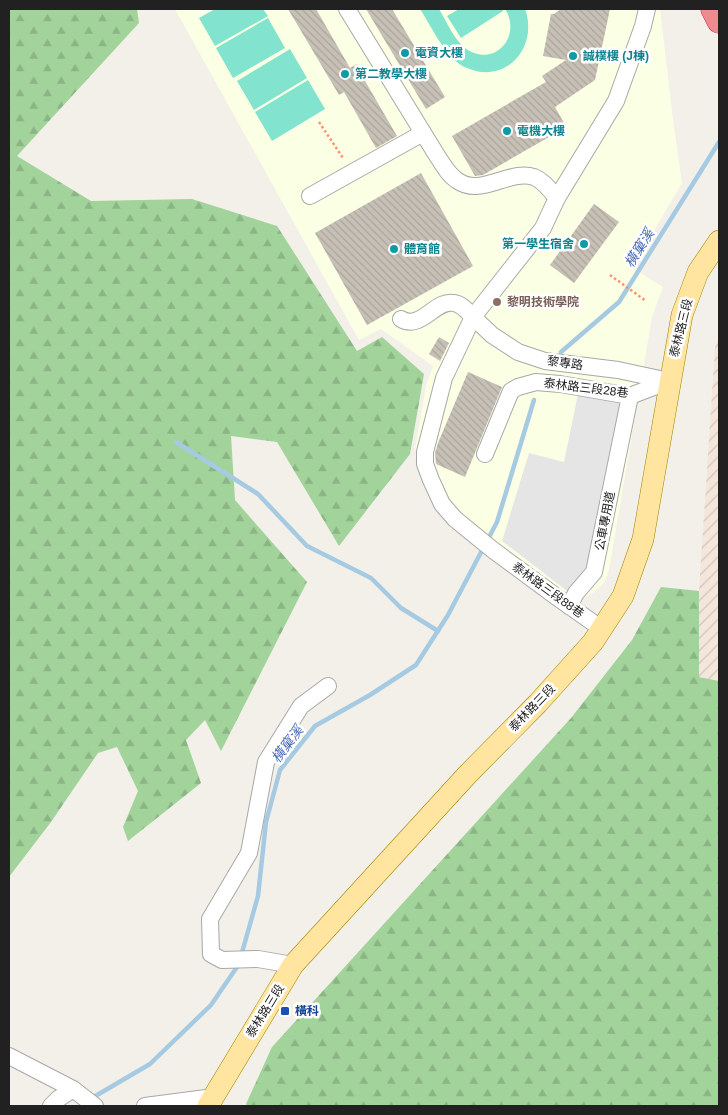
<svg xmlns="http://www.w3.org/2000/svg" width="728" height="1115" viewBox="0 0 728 1115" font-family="Helvetica,'Noto Sans TC',sans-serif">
<defs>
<pattern id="military-furrows" width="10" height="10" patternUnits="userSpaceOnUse" patternTransform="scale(1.25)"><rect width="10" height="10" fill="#f4e6db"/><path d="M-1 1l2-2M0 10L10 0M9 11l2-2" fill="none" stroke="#d1c5bc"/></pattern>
<pattern id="forest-firs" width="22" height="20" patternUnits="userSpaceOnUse" patternTransform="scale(1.25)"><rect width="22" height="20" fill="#a2d39a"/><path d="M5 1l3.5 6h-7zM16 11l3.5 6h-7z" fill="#8bb584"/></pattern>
<pattern id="building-back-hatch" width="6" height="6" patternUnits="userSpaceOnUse" patternTransform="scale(1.25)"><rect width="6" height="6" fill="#c7c0b6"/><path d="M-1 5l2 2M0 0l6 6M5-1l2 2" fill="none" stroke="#aba59c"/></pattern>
</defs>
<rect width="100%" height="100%" fill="#f2f0e8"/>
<polygon fill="#fbffe4" points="175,9 660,9 672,112 682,183 632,268 663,287 652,317 609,570 604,583 594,592 585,597 573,597 561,593 440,507 415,449 426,386 433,366 381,329 359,340"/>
<polygon fill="url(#military-furrows)" points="719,335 719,681 699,677 699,591 715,348"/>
<g fill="url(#forest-firs)">
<polygon points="9,9 137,9 139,23 17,156 91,201 192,199 277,226 357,351 382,337 424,374 410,454 339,546 277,442 231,436 235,500 307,582 221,751 205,720 186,740 201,783 128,841 123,827 138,791 117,747 98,753 51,822 9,877"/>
<polygon points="661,587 699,591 699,677 719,681 719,1106 247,1106 246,1104 272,1047 571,718 632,640"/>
</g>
<g fill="#82e4ce">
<polygon points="215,9 263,9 268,16 215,46 199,18"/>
<path d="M420,9h19c8,13 16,33 29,41 28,17 54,-15 37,-41h20c14,38 -19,76 -58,59 -21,-8 -35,-41 -47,-59z"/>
<polygon points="459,9 502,9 503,11 461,38 447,16"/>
<polygon points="268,18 285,48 233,78 216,48"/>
<polygon points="290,49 307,78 254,110 237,81"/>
<polygon points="308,80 325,109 272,141 255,112"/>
</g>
<polygon fill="#e5e5e5" points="578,394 633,405 584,589 567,591 502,541 529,453 564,462"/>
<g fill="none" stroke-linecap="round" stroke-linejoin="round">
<g stroke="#a6cae1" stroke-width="4.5">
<polyline points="561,352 619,302 719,142"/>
<polyline points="176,442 258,494 307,546 371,578 401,608 438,631"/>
<polyline points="241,956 258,896 266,822 280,770 315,726 370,695 416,665 448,615 497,522 534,400"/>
<polyline points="92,1098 150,1064 211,1005 239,964"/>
</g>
</g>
<g fill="url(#building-back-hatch)">
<polygon points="288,9 316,9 350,68 357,64 366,80 365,81 397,136 376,148 344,92 339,95"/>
<polygon points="366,9 392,9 445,97 426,109"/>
<polygon points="561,9 610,9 595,80 555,107 564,123 553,129 556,133 483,175 475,176 452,136 546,82 542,76 566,60 543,56 551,14 554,14"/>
<polygon points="421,173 473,266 367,325 315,233"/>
<polygon points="594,204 619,222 574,283 550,265"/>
<polygon points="439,337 449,343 440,361 429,354"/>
<polygon points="468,372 502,387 465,477 436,464 435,453 438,443"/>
</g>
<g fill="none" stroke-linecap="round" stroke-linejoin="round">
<g stroke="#a8a8a8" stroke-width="18">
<g id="minor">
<path d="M347,9l89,145c6,9 12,21 22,27 23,16 51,-12 76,-4 10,4 16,13 23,21"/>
<polyline points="647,9 643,26 616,101 557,198 543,228 473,317 492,335 518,352 545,361 618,370 669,381"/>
<polyline points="310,196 423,133"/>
<path d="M401,319c20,12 34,-20 53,-16 8,1 14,9 19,14l-29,61 -19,74v12l6,16 11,24 13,15 38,31 65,48 44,31"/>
<polyline points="485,454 511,391 518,387 536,382 560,384 630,396 669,381"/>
<polyline points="569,606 576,593 594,572 630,396"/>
<polyline points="293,965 258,959 222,960 211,954 210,919 249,853 266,762 301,706 328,686"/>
<polyline points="9,1056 73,1089 95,1106"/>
<polyline points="51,1106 58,1099 73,1089"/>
<polyline points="145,1106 214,1097"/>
</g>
</g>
<g stroke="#9f8400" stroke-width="22">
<polyline id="major" points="208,1106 293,965 467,775 538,703 593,642 623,596 643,539 682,315 698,272 719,241"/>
</g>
<g stroke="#e52043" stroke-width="25">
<polyline id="highway" points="713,9 719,21"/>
</g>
<g stroke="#ff936c" stroke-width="2.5" stroke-dasharray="2.5 2.5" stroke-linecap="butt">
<polyline points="319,122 343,158"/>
<polyline points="610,275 646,301"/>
</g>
<use href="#minor" stroke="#fff" stroke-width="16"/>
<use href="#major" stroke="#ffe5a0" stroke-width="21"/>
<use href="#highway" stroke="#ec8c8f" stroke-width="24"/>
</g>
<g fill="#0f9aa8" stroke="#fff" stroke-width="2">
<circle cx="405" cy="53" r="5"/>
<circle cx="573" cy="56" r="5"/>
<circle cx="345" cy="74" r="5"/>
<circle cx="507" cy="131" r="5"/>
<circle cx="584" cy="244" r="5"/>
<circle cx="394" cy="249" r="5"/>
</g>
<circle fill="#8d6e63" stroke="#fff" stroke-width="2" cx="497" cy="302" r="5"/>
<rect fill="#1a4fb4" stroke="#fff" stroke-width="2" x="280" y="1006" width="10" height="10" rx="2.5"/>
<g text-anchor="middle" stroke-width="5" stroke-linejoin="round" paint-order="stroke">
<g font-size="12" font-weight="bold" fill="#0d838f" stroke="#fff" text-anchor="start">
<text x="415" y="57">電資大樓</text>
<text x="583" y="60">誠樸樓 (J棟)</text>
<text x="355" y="78">第二教學大樓</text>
<text x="517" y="135">電機大樓</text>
<text x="574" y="248" text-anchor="end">第一學生宿舍</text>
<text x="404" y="253">體育館</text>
</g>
<g font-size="12" font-weight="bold" fill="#785e54" stroke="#fff" text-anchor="start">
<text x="507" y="306">黎明技術學院</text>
</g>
<g font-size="12" fill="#212121" stroke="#fff">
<text transform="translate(681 328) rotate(-76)" y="4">泰林路三段</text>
<text transform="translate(565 363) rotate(8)" y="4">黎專路</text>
<text transform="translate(586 388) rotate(7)" y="4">泰林路三段28巷</text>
<text transform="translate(605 521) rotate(-79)" y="4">公車專用道</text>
<text transform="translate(548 590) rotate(36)" y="4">泰林路三段88巷</text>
<text transform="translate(532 708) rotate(-46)" y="4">泰林路三段</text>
<text transform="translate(265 1011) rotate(-58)" y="4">泰林路三段</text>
</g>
<g font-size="12" font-weight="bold" fill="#164399" stroke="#fff" text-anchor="start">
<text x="295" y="1015">橫科</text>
</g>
<g font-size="14" font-style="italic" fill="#476db8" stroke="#fff">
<text transform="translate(639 248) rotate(-58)" y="5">橫窠溪</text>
<text transform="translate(287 744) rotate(-53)" y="5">橫窠溪</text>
</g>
</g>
<rect width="728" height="1115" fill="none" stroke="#212121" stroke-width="20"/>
</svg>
